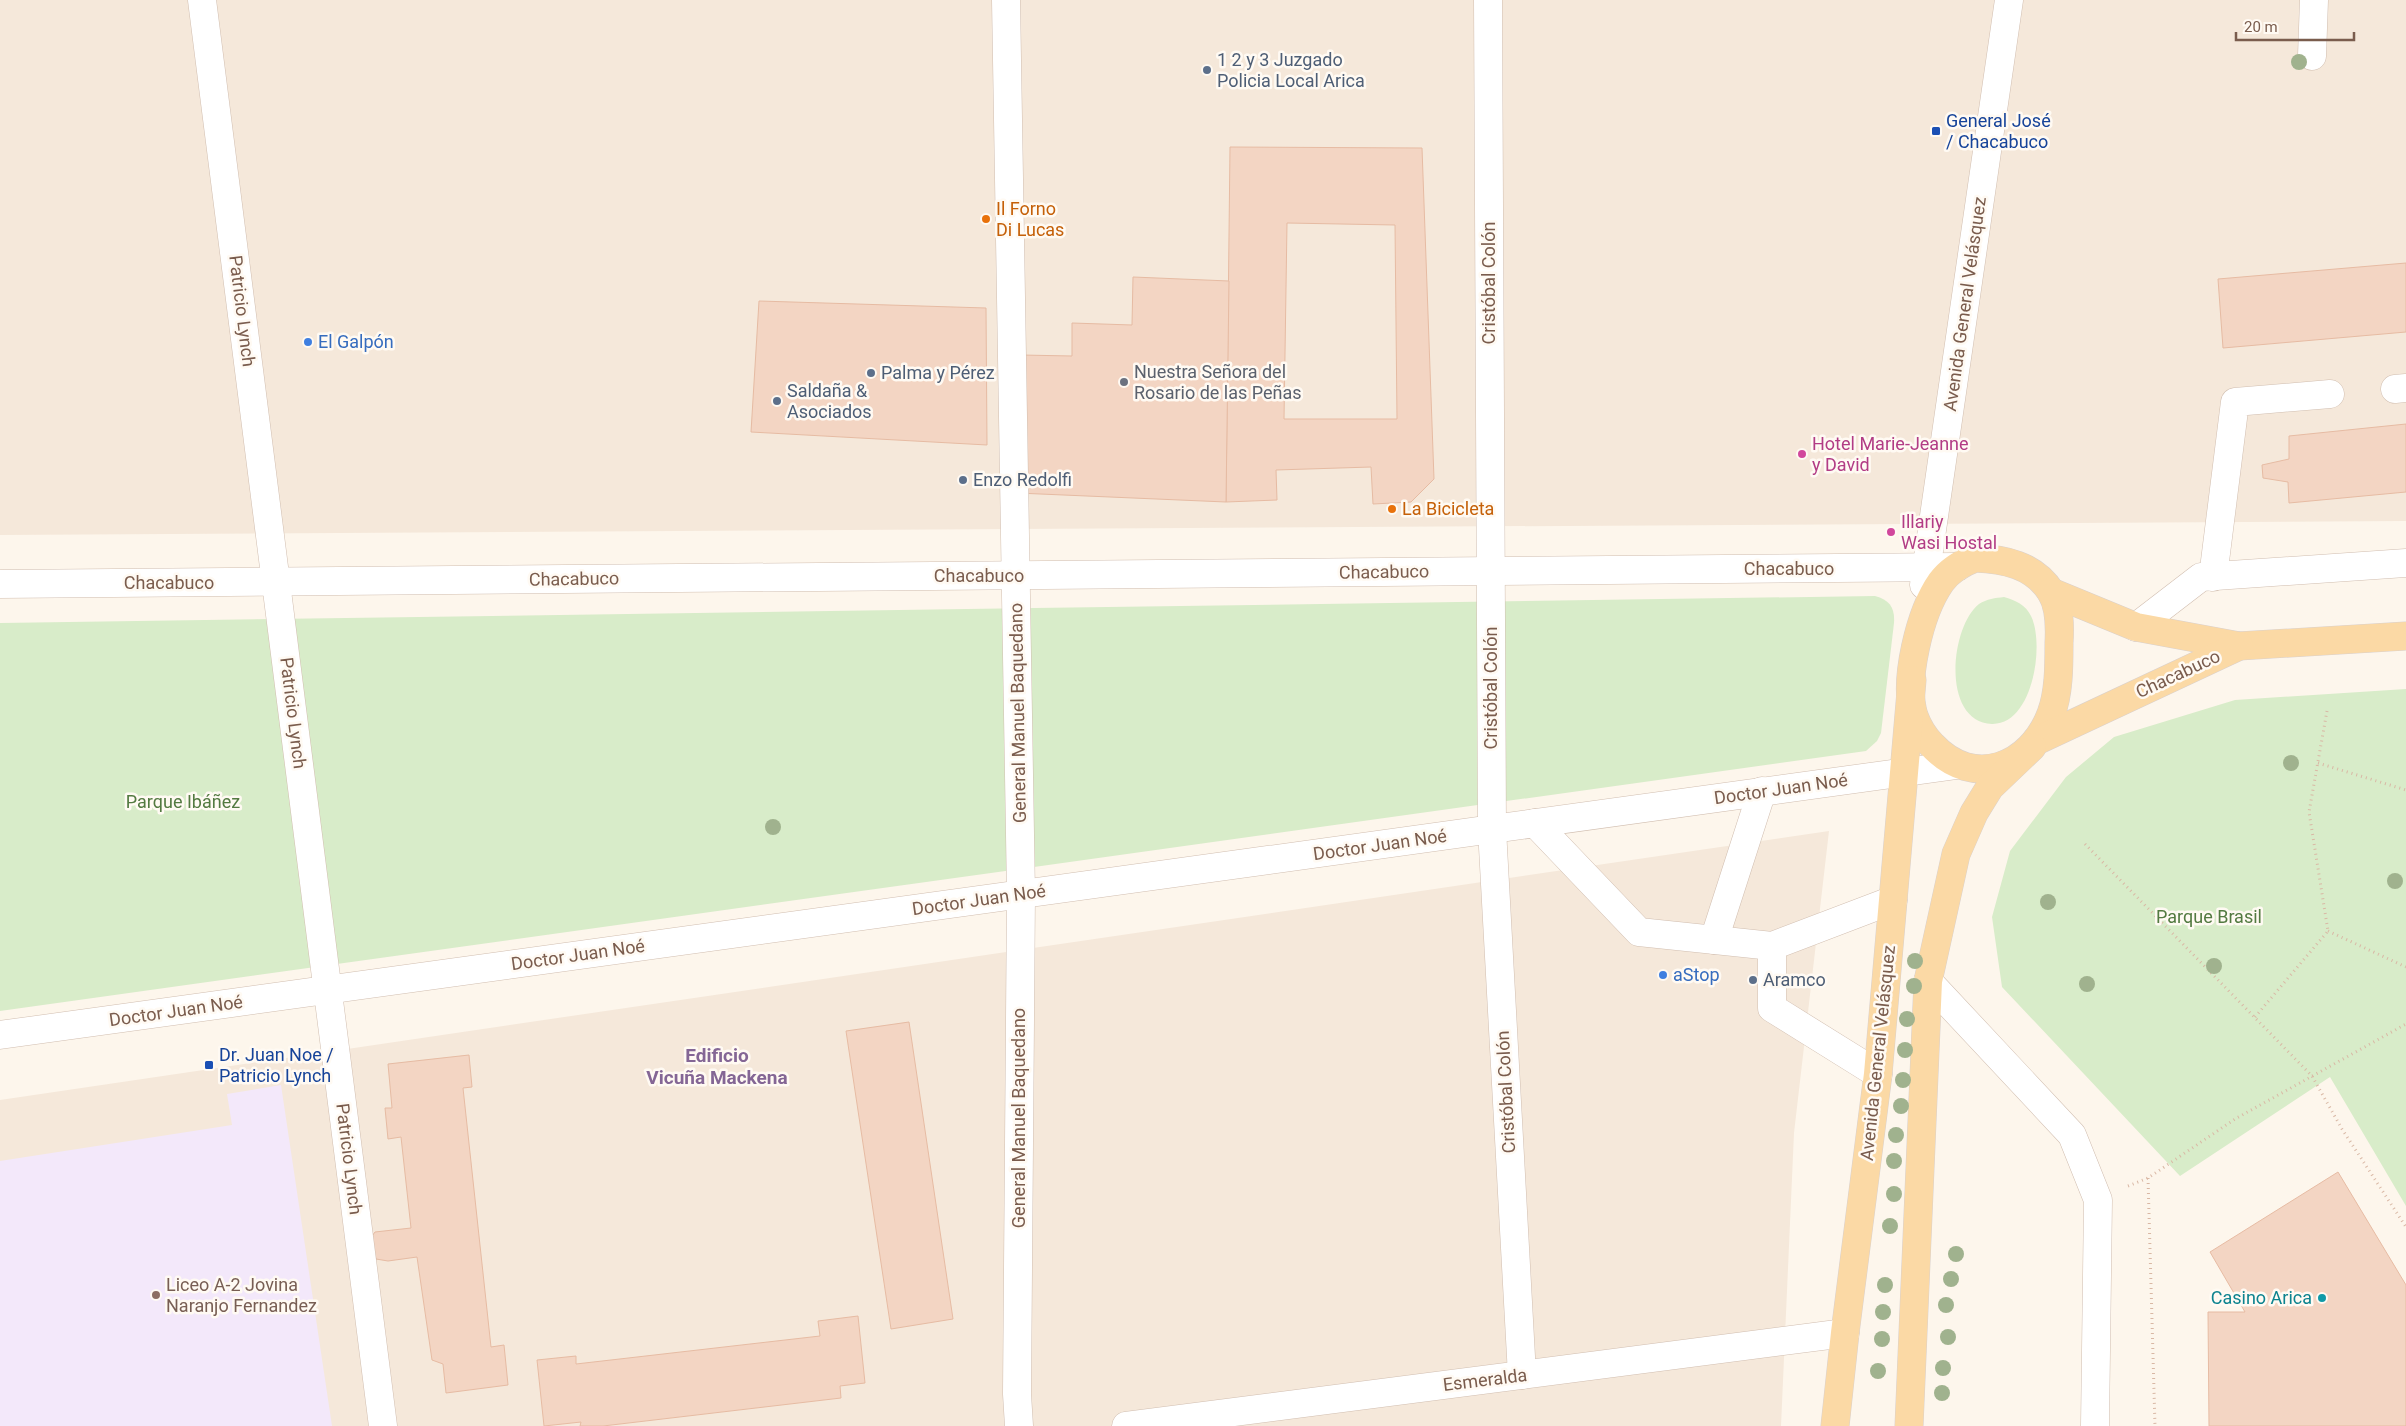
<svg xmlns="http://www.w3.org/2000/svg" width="2406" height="1426" viewBox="0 0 2406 1426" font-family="Roboto,sans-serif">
<rect width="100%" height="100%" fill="#fdf6ec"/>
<g fill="#f5e8da">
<polygon points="0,0 2406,0 2406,521 0,535"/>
<polygon points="1829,831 1794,1133 1781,1426 0,1426 0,1100"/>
</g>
<polygon fill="#f3e8fa" points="281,1085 332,1426 0,1426 0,1161 232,1125 227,1094"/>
<g fill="#d8ecc9">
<path d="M1875,596c15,4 20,12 19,27l-13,110 -4,8 -11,10 -1866,260v-388z"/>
<path d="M2004,597c11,3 22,8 27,19 14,28 2,109 -39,108 -51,-2 -42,-97 -13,-120 8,-5 16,-6 25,-7z"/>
<polygon points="2406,689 2406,1206 2330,1077 2180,1176 2002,987 1992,917 2010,851 2066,777 2114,737 2235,700"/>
</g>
<g fill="#f3d5c3" stroke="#e6bba3" fill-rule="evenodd">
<path d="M1230,147l192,1 12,331 -23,23 -38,2 -2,-37 -95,3 1,30 -51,2zM1287,223l108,2 2,194h-113z"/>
<polygon points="2406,263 2406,332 2223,348 2218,279"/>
<polygon points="1133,277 1229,281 1226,502 1017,493 1021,355 1072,356 1072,323 1132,325"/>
<polygon points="759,301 986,308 987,445 751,432"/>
<polygon points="2406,424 2406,492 2289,503 2288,482 2263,478 2262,465 2289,459 2289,436"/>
<polygon points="909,1022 953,1319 891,1329 846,1031"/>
<polygon points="469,1055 472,1087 463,1088 491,1347 504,1345 508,1385 446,1393 443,1364 432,1360 417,1257 388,1261 376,1259 370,1239 375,1232 411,1228 401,1137 388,1139 385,1108 392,1108 388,1064"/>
<polygon points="2338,1172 2406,1285 2406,1426 2209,1426 2208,1312 2245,1312 2210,1252"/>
<polygon points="858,1316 865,1383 840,1386 841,1398 603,1426 580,1426 581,1422 544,1426 537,1360 576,1356 576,1364 820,1336 818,1321"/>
</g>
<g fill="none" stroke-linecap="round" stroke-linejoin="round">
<g stroke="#d1beb0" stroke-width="29">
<g id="minor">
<polyline points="202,0 383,1426"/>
<polyline points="1006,0 1021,894 1017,1394 1019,1426"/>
<polyline points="1488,0 1492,829 1522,1375"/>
<polyline points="2312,56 2314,0"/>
<polyline points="2395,389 2406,388"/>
<polyline points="2213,577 2235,402 2330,394"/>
<polyline points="0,584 1957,567"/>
<polyline points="1924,585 2009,0"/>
<polyline points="2136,627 2201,577 2406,563"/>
<polyline points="1535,823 1639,932 1772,946 1893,900"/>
<polyline points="1714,940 1762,791"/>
<polyline points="1772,946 1772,1008 1878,1074"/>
<polyline points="1928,981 2072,1135 2098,1200 2095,1426"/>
<polyline points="0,1035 1957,765"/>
<polyline points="1126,1426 1845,1333"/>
</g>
</g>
<g stroke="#dad1cd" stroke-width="29">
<g id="major">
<path d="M1975,558c29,1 59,7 76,34 9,15 9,34 8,51 0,23 0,50 -8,71 -20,53 -77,76 -119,31 -8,-8 -14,-18 -18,-29 -11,-35 6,-104 27,-134 8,-11 21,-19 34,-24z"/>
<polyline points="2051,592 2136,627 2239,646 2406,636"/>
<polyline points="2036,741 2239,646"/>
<polyline points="1835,1426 1845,1333 1878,1074 1912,680"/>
<polyline points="1909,1426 1928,981 1956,854 1974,813 1990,787 2032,747"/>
</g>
</g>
<g stroke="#d9b8a5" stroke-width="3" stroke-dasharray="1 4" stroke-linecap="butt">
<polyline points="2318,763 2406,790"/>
<polyline points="2085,844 2312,1076 2342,1129 2406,1227"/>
<polyline points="2328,931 2406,967"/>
<polyline points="2255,1017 2328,931 2309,812 2327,711"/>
<polyline points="2148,1178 2155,1426"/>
<polyline points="2128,1186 2148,1178 2235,1119 2406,1024"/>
</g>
<use href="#minor" stroke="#fff" stroke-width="28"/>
<use href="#major" stroke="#fbd9a5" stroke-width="28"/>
</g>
<g fill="#a0b28e">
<circle cx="2299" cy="62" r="8"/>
<circle cx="2291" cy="763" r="8"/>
<circle cx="773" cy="827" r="8"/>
<circle cx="2395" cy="881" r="8"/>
<circle cx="2048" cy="902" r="8"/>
<circle cx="1915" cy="961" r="8"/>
<circle cx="2214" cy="966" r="8"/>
<circle cx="2087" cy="984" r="8"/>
<circle cx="1914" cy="986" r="8"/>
<circle cx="1907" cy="1019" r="8"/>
<circle cx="1905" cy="1050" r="8"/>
<circle cx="1903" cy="1080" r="8"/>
<circle cx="1901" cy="1106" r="8"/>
<circle cx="1896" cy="1135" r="8"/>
<circle cx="1894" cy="1161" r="8"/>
<circle cx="1894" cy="1194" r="8"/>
<circle cx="1890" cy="1226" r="8"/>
<circle cx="1956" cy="1254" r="8"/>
<circle cx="1951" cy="1279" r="8"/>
<circle cx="1885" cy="1285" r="8"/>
<circle cx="1946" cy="1305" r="8"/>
<circle cx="1883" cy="1312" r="8"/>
<circle cx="1948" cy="1337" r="8"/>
<circle cx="1882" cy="1339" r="8"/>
<circle cx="1943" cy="1368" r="8"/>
<circle cx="1878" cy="1371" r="8"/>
<circle cx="1942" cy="1393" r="8"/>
</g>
<g fill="#5c6f8a" stroke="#fffaf3" stroke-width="2">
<circle cx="1207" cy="70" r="5"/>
<circle cx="871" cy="373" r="5"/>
<circle cx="777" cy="401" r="5"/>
<circle cx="963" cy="480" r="5"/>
<circle cx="1753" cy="980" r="5"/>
</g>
<g fill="#1a4fb4" stroke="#fffaf3" stroke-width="2">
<rect x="1931" y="126" width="10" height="10" rx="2.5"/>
<rect x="204" y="1060" width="10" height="10" rx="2.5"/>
</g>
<g fill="#e8710a" stroke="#fffaf3" stroke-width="2">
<circle cx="986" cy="219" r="5"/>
<circle cx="1392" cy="509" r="5"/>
</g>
<g fill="#3f7fe0" stroke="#fffaf3" stroke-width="2">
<circle cx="308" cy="342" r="5"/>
<circle cx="1663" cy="975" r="5"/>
</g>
<circle fill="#6b7280" stroke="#fffaf3" stroke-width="2" cx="1124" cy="382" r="5"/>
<g fill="#d1479c" stroke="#fffaf3" stroke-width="2">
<circle cx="1802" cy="454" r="5"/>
<circle cx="1891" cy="532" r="5"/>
</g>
<circle fill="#8d6e63" stroke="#fffaf3" stroke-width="2" cx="156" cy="1295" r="5"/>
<circle fill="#0f9aa8" stroke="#fffaf3" stroke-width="2" cx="2322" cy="1298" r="5"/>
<g text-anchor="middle" stroke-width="5" stroke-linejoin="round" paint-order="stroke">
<g font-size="18" fill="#4e5e75" stroke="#fffaf3" text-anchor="start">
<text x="1217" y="66">1 2 y 3 Juzgado<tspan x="1217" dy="21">Policia Local Arica</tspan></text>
<text x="881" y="379">Palma y Pérez</text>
<text x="787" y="397">Saldaña &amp;<tspan x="787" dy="21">Asociados</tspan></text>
<text x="973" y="486">Enzo Redolfi</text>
<text x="1763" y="986">Aramco</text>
</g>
<g font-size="18" fill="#164399" stroke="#fffaf3" text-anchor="start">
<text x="1946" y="127">General José<tspan x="1946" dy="21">/ Chacabuco</tspan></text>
<text x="219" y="1061">Dr. Juan Noe /<tspan x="219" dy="21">Patricio Lynch</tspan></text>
</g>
<g font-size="18" fill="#c56008" stroke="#fffaf3" text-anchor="start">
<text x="996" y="215">Il Forno<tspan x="996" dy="21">Di Lucas</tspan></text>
<text x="1402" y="515">La Bicicleta</text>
</g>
<g font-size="18" fill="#7a5c4d" stroke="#fffaf3">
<text transform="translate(1489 283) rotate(-90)" y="6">Cristóbal Colón</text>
<text transform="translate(1965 304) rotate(-82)" y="6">Avenida General Velásquez</text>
<text transform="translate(242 311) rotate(83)" y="6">Patricio Lynch</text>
<text x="1789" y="575">Chacabuco</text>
<text transform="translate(1384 572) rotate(-1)" y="6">Chacabuco</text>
<text x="979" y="582">Chacabuco</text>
<text transform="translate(574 579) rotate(-1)" y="6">Chacabuco</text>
<text x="169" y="589">Chacabuco</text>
<text transform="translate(2178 674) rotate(-25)" y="6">Chacabuco</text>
<text transform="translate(1491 688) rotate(-90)" y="6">Cristóbal Colón</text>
<text transform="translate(293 713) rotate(83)" y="6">Patricio Lynch</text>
<text transform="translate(1018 713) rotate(-91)" y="6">General Manuel Baquedano</text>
<text transform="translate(1781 789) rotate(-8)" y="6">Doctor Juan Noé</text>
<text transform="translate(1380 845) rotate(-8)" y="6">Doctor Juan Noé</text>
<text transform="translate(979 900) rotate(-8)" y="6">Doctor Juan Noé</text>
<text transform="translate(578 955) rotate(-8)" y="6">Doctor Juan Noé</text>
<text transform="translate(176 1011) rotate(-8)" y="6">Doctor Juan Noé</text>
<text transform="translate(1878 1053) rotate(-84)" y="6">Avenida General Velásquez</text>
<text transform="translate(1506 1092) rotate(-93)" y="6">Cristóbal Colón</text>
<text transform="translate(1019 1118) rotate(-90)" y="6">General Manuel Baquedano</text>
<text transform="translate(349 1159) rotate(83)" y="6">Patricio Lynch</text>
<text transform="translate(1485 1380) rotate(-7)" y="6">Esmeralda</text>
</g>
<g font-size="18" fill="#366cbe" stroke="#fffaf3" text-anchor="start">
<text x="318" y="348">El Galpón</text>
<text x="1673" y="981">aStop</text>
</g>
<g font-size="18" fill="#5b616d" stroke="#fffaf3" text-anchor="start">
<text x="1134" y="378">Nuestra Señora del<tspan x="1134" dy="21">Rosario de las Peñas</tspan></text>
</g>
<g font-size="18" fill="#b23c85" stroke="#fffaf3" text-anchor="start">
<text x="1812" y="450">Hotel Marie-Jeanne<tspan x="1812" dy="21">y David</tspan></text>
<text x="1901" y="528">Illariy<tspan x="1901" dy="21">Wasi Hostal</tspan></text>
</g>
<g font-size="18" fill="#537a41" stroke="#fffaf3">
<text x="183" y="808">Parque Ibáñez</text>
<text x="2209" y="923">Parque Brasil</text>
</g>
<g font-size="18" fill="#785e54" stroke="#fffaf3" text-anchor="start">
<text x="166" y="1291">Liceo A-2 Jovina<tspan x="166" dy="21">Naranjo Fernandez</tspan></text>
</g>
<g font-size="18" fill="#0d838f" stroke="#fffaf3" text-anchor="end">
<text x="2312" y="1304">Casino Arica</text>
</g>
<g font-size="19" font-weight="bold" fill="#846695" stroke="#fffaf3">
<text x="717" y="1062">Edificio<tspan x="717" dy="22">Vicuña Mackena</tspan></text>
</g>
</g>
<path d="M2236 32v8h118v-8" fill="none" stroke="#7a5c4d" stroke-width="2.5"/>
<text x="2244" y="32" font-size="15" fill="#7a5c4d" stroke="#fffaf3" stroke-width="4" paint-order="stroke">20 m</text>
</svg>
